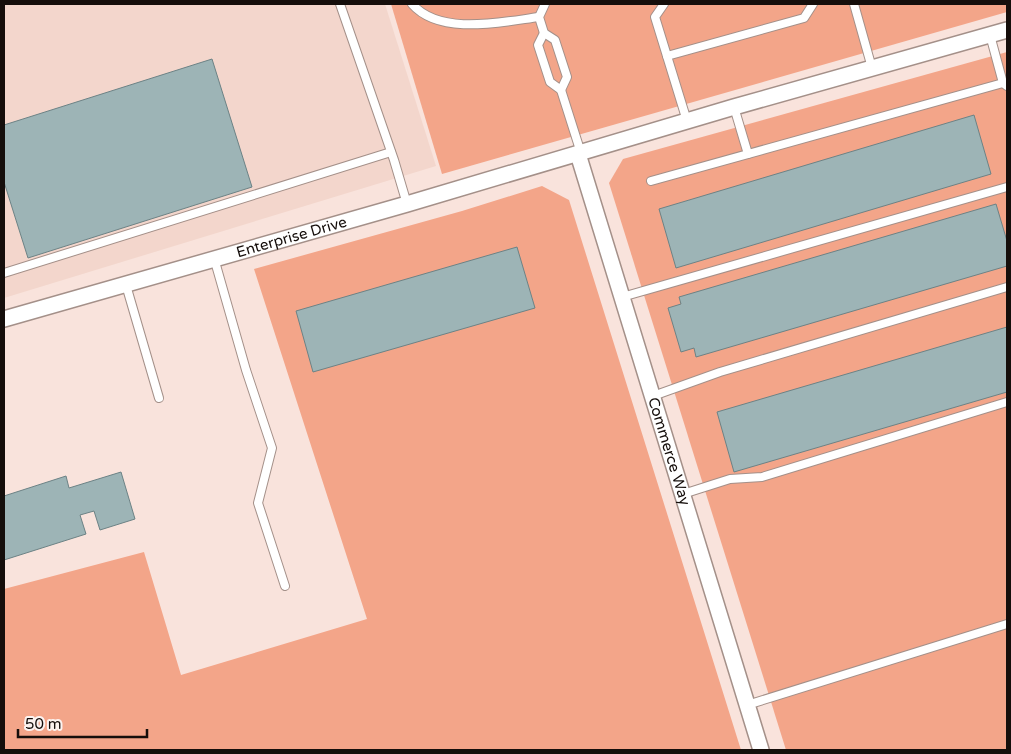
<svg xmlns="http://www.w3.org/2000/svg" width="1011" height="754" viewBox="0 0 1011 754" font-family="'Varela Round',sans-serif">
<rect width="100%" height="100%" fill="#f9e3dc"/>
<polygon fill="#f3d6cc" points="4,4 385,4 436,166 4,298"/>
<g fill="#f3a589">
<polygon points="391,4 1007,4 1007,12 442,174"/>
<polygon points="1007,52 1007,750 786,750 609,183 623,159"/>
<polygon points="542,186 569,200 741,750 4,750 4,589 144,552 181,675 367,619 254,269 462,211"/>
</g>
<g fill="#9db4b6" stroke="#6c8285">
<polygon points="212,59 252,187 28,258 4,182 4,125"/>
<polygon points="974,115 991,174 676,268 659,209"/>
<polygon points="996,204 1007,241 1007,266 696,357 694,348 681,352 668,308 681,304 679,297"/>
<polygon points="517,247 535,308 313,372 296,311"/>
<polygon points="1007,327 1007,392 734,472 717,412"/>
<polygon points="121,472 135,519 100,530 94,511 80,515 86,534 4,560 4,496 66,476 69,488"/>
</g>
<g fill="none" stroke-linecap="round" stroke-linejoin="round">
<g stroke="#a49089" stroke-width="10">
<g id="lane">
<polyline points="340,4 394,160 407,204"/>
<path d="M412,4c28,32 89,18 127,13"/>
<polyline points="545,4 539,17 544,33 555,40 567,77 561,90"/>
<polyline points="664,4 655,17 687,121"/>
<polyline points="854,4 872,68"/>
<polyline points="544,33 538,45 550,82 561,90 581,153"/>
<polyline points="990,35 1003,83 1007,86"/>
<polyline points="667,56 804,18 813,4"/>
<polyline points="734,107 748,154"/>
<polyline points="651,181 1003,83"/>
<polyline points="214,258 246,370 272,448 258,503 285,586"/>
<polyline points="4,273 391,152"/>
<polyline points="126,285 159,398"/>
<polyline points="622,297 1007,187"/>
<polyline points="653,396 720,372 1007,287"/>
<polyline points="683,494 730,479 762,477 1007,402"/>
<polyline points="747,705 1007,624"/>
</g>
</g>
<g stroke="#a49089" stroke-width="18">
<g id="street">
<path id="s1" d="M578,154l183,596"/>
<path id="s2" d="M4,319l403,-115 327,-97 273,-77"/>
</g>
</g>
<use href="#lane" stroke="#fff" stroke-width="8"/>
<use href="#street" stroke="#fff" stroke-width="15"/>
</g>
<g text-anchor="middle" stroke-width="4" stroke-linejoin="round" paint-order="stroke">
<g font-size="15" fill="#150e0b" stroke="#fcf3f0">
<text dy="5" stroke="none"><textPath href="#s2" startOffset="299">Enterprise Drive</textPath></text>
<text dy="5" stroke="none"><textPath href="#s1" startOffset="311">Commerce Way</textPath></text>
</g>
</g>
<rect width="1011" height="754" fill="none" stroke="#150e0b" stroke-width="10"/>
<path d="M18 729v8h129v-8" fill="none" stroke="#150e0b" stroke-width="2.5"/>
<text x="25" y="729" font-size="15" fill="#150e0b" stroke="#fcf3f0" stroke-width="4" paint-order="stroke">50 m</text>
</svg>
